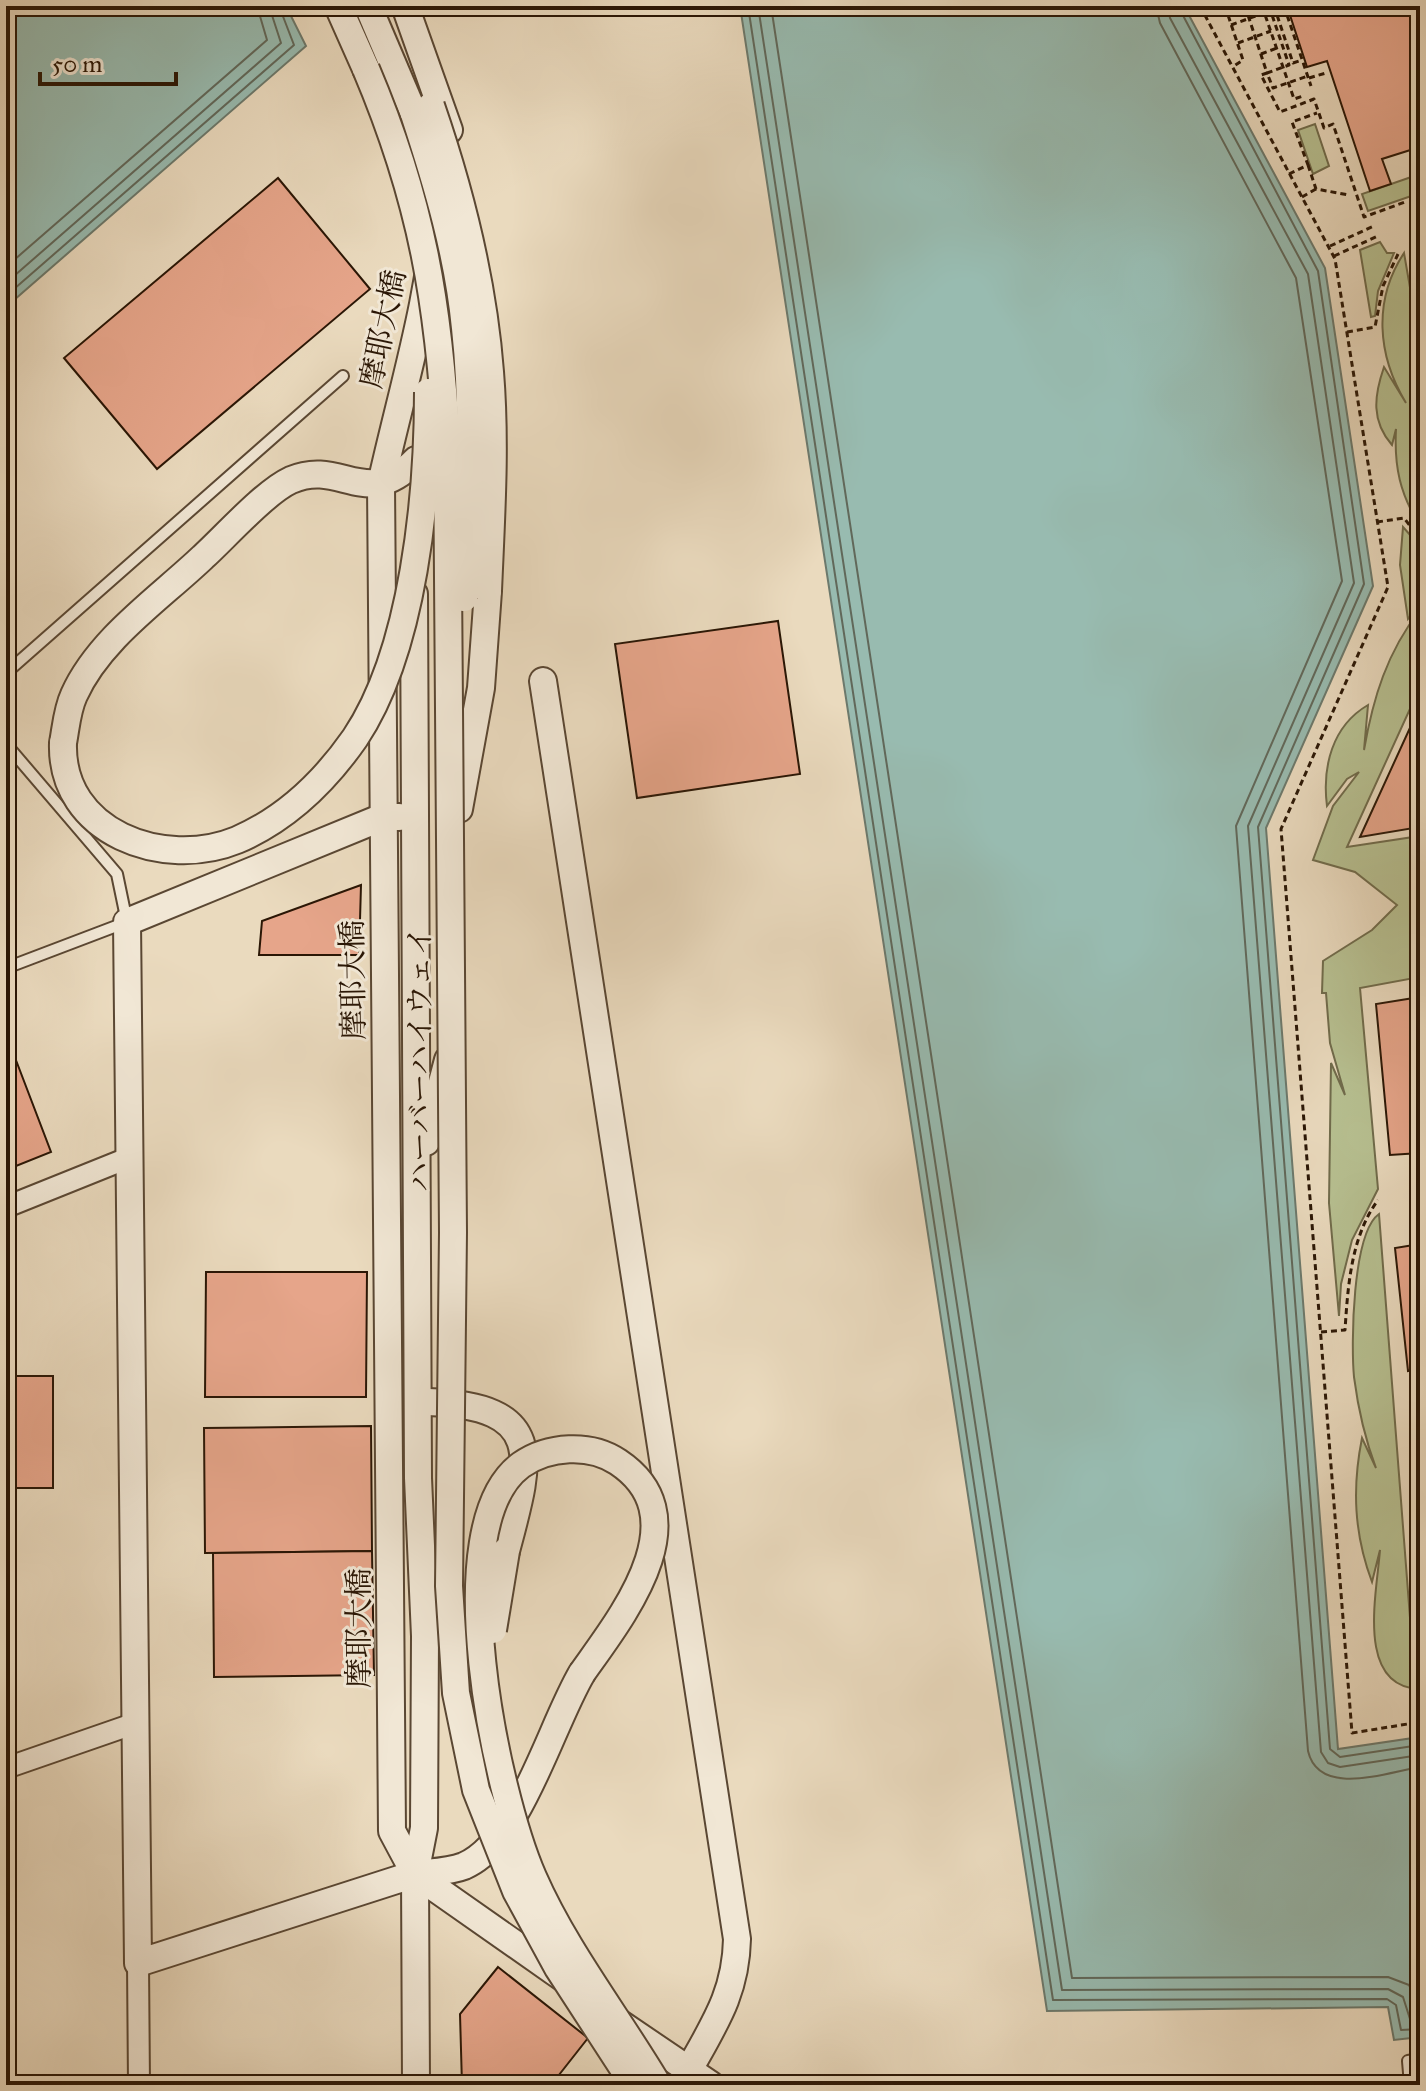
<svg xmlns="http://www.w3.org/2000/svg" width="1426" height="2091" viewBox="0 0 1426 2091" font-family="'IM FELL Great Primer','Noto Serif JP',serif">
<rect width="100%" height="100%" fill="#eadabe"/>
<filter id="stains"><feTurbulence type="fractalNoise" baseFrequency=".0025" numOctaves="4"/><feColorMatrix values="0 0 0 0 .2 0 0 0 0 .09 0 0 0 0 .02 0 0 0 .5 -.17"/></filter>
<radialGradient id="worn" r=".72"><stop offset=".6" stop-color="#630" stop-opacity="0"/><stop offset="1" stop-color="#630" stop-opacity=".3"/></radialGradient>
<g fill="#b7c091" stroke="#706b4b" stroke-width="2">
<polygon points="1315,124 1329,166 1313,174 1298,130"/>
<polygon points="1420,174 1420,193 1368,211 1362,194"/>
<polygon points="1380,242 1387,253 1394,253 1378,291 1375,316 1371,317 1360,250"/>
<path d="M1404,253l16,92v181c-20,-32 -26,-59 -24,-97l-4,16c-21,-24 -18,-49 -8,-78l22,36c-29,-48 -33,-103 -2,-150z"/>
<polygon points="1403,527 1420,546 1420,605 1408,619 1400,565"/>
<path d="M1420,610v77l-73,160 73,-11v141l-60,11 18,201 -26,51 -11,44 -2,32 -10,-113 2,-140 14,32 -15,-52 -4,-50h-4l1,-32 49,-31 25,-25 -42,-33 -42,-12 20,-54 26,-34 -12,7 -20,27c-5,-39 5,-80 41,-101l-4,45c9,-52 23,-98 56,-140z"/>
<path d="M1379,1214l34,443h7v32c-65,-2 -43,-97 -40,-139l-8,32c-18,-48 -20,-94 -10,-144l14,30c-11,-29 -18,-60 -22,-91 -3,-32 -2,-144 25,-163z"/>
</g>
<g fill="#98bbb0" stroke="#6c796c" stroke-width="2">
<polygon points="6,6 286,6 306,46 6,307"/>
<polygon points="740,6 1184,6 1325,268 1373,586 1266,828 1338,1749 1420,1737 1420,2037 1394,2040 1388,2007 1047,2011"/>
</g>
<g fill="none" stroke-linecap="round" stroke-linejoin="round">
<g stroke="#61685a" stroke-width="2">
<polyline points="748,6 1053,2000 1387,1999 1396,2005 1401,2030 1420,2029"/>
<polyline points="758,6 1062,1990 1388,1989 1403,1997 1410,2019 1420,2019"/>
<polyline points="771,6 1072,1978 1388,1977 1409,1985 1420,2007"/>
<path d="M1156,6l4,17 136,255 46,303 -106,245 72,925c11,47 79,21 112,16"/>
<polyline points="1168,6 1170,18 1308,274 1354,583 1248,826 1321,1752 1328,1763 1340,1767 1420,1755"/>
<polyline points="1178,6 1318,271 1364,584 1258,827 1330,1749 1340,1757 1420,1745"/>
<polyline points="6,267 267,40 257,6"/>
<polyline points="6,283 281,43 269,6"/>
<polyline points="6,296 294,45 279,6"/>
</g>
</g>
<g fill="#e6a58a" stroke="#2a1605" stroke-width="2">
<polygon points="1287,6 1420,6 1420,147 1382,159 1391,184 1370,191 1327,61 1307,67"/>
<polygon points="278,178 370,289 157,469 64,358"/>
<polygon points="778,621 800,774 637,798 615,644"/>
<polygon points="1420,706 1420,827 1360,837"/>
<polygon points="361,885 359,955 259,955 262,921"/>
<polygon points="1420,997 1420,1153 1390,1155 1376,1004"/>
<polygon points="6,1034 51,1152 6,1170"/>
<polygon points="1420,1244 1420,1369 1408,1371 1395,1248"/>
<polygon points="206,1272 367,1272 366,1397 205,1397"/>
<rect x="6" y="1376" width="47" height="112"/>
<polygon points="371,1426 372,1551 205,1553 204,1428"/>
<polygon points="372,1551 374,1675 214,1677 213,1553"/>
<polygon points="498,1967 588,2038 551,2085 462,2085 460,2014"/>
</g>
<g fill="none" stroke-linecap="round" stroke-linejoin="round">
<g stroke="#5a4733" stroke-width="14">
<g id="service">
<polyline points="6,673 343,376"/>
<polyline points="6,744 117,874 127,922 6,968"/>
<polyline points="1410,2085 1408,2061 1420,2059"/>
</g>
</g>
<g stroke="#5a4733" stroke-width="24">
<g id="minor">
<polyline points="6,1207 128,1158"/>
<polyline points="6,1768 133,1724"/>
<polyline points="138,1963 139,2085"/>
</g>
</g>
<g stroke="#5a4733" stroke-width="30">
<g id="tertiary">
<polyline points="338,6 366,69"/>
<polyline points="368,6 414,114"/>
<polyline points="405,6 449,130"/>
<path d="M437,198c-5,97 -35,191 -56,286l11,1347 23,43 154,108"/>
<polyline points="414,594 418,1478 425,1636 424,1828 415,1874 416,2085"/>
<path d="M543,681l194,1258c-1,53 -22,84 -47,129"/>
<path d="M63,743c3,-16 4,-33 11,-48 25,-56 86,-97 129,-138 22,-20 62,-65 88,-77 51,-22 74,32 125,-20"/>
<polyline points="459,809 481,688 488,591"/>
<path d="M399,817h-16l-256,105 11,1041 277,-89c16,-2 34,-2 49,-8 56,-24 86,-139 118,-193"/>
<polyline points="426,1142 448,1060"/>
<path d="M428,1402c119,4 103,56 78,149"/>
<polyline points="618,2022 711,2085"/>
</g>
</g>
<g stroke="#2a1605" stroke-width="3" stroke-dasharray="6 4" stroke-linecap="butt">
<polyline points="1200,6 1335,259 1388,587 1281,829 1352,1733 1420,1722"/>
<polyline points="1225,6 1243,60 1234,66"/>
<polyline points="1245,6 1267,73 1261,75 1280,112 1314,99 1324,128 1333,124 1364,217 1405,202"/>
<polyline points="1262,6 1294,99 1303,96"/>
<polyline points="1269,6 1289,65 1267,73 1273,88 1308,76"/>
<polyline points="1274,6 1293,63 1302,60"/>
<polyline points="1284,6 1311,86"/>
<polyline points="1231,25 1264,13"/>
<polyline points="1238,43 1271,31"/>
<polyline points="1261,54 1277,48"/>
<polyline points="1309,78 1326,73"/>
<polyline points="1308,165 1316,189 1349,195"/>
<polyline points="1289,174 1308,165 1292,122 1317,113"/>
<polyline points="1302,197 1316,189"/>
<polyline points="1330,246 1374,226"/>
<polyline points="1334,256 1378,236"/>
<polyline points="1347,332 1375,327 1383,286 1398,254"/>
<polyline points="1377,522 1404,518 1420,539"/>
<polyline points="1415,849 1420,849"/>
<path d="M1321,1332l24,-2c3,-45 6,-93 33,-130"/>
</g>
<use href="#service" stroke="#f1e7d5" stroke-width="10"/>
<use href="#minor" stroke="#f1e7d5" stroke-width="20"/>
<use href="#tertiary" stroke="#f1e7d5" stroke-width="26"/>
<g stroke="#5a4733" stroke-width="30" stroke-linecap="butt">
<g id="tertiary-bridge">
<path d="M366,69c56,132 73,235 81,378l6,785 -4,354 7,107 20,97 40,101 42,77 76,117"/>
<path d="M431,106c30,87 52,174 59,266 6,73 1,147 -2,219"/>
<path d="M414,114c23,70 44,141 51,214 10,90 4,180 -1,270"/>
<path d="M63,743c-3,90 101,127 174,97 49,-21 88,-59 118,-102 59,-88 73,-243 73,-346"/>
<polyline points="493,1630 506,1551"/>
<path d="M582,1673c38,-54 120,-155 36,-211 -28,-19 -70,-16 -97,3 -83,61 -24,330 12,412 32,73 84,139 125,208"/>
</g>
</g>
<use href="#tertiary-bridge" stroke="#f1e7d5" stroke-width="26"/>
</g>
<g text-anchor="middle" stroke-width="6" stroke-linejoin="round" paint-order="stroke">
<g font-size="30" fill="#2a1605" stroke="#f1e7d5">
<text transform="translate(383 329) rotate(-78)" y="10">摩耶大橋</text>
<text transform="translate(353 980) rotate(-91)" y="10">摩耶大橋</text>
<text transform="translate(420 1059) rotate(-90)" y="10">ハーバーハイウェイ</text>
<text transform="translate(359 1628) rotate(-90)" y="10">摩耶大橋</text>
</g>
</g>
<rect width="1426" height="2091" fill="none" stroke="#eadabe" stroke-width="32"/>
<rect x="8" y="8" width="1410" height="2075" fill="none" stroke="#2a1605" stroke-width="4"/>
<rect x="16" y="16" width="1394" height="2059" fill="none" stroke="#2a1605" stroke-width="2"/>
<path d="M40 72v12h136v-12" fill="none" stroke="#2a1605" stroke-width="4"/>
<text x="52" y="72" font-size="24" fill="#2a1605" stroke="#f1e7d5" stroke-width="6" paint-order="stroke">50 m</text>
<rect width="100%" height="100%" filter="url(#stains)"/>
<rect width="100%" height="100%" fill="url(#worn)"/>
</svg>
